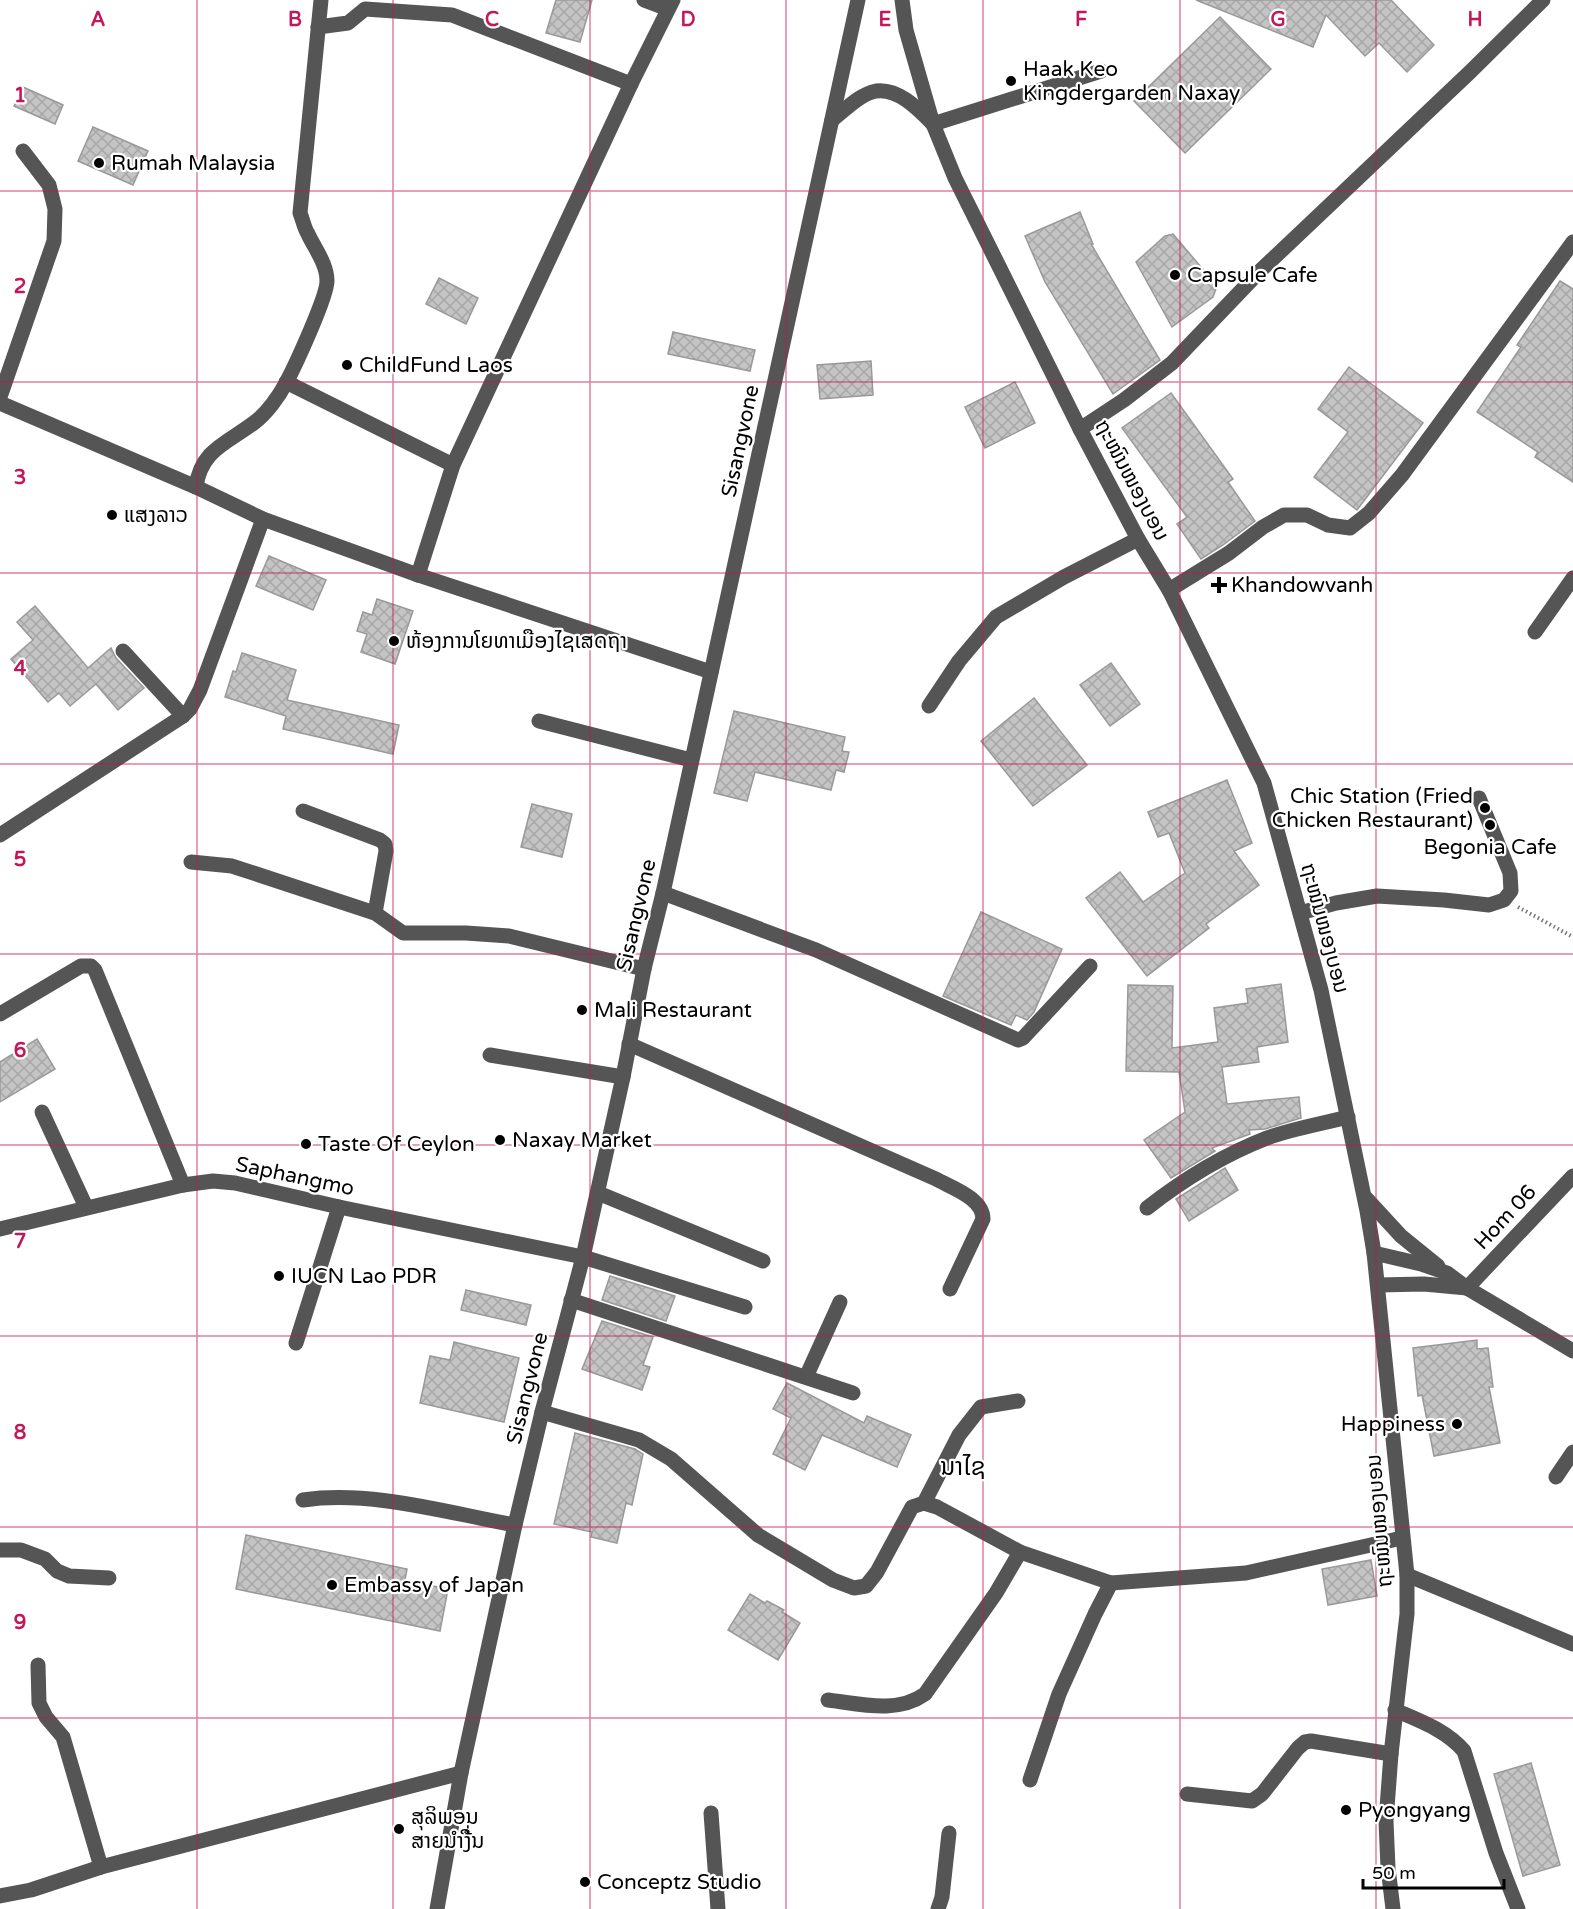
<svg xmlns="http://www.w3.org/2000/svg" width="1573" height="1909" viewBox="0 0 1573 1909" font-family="'Varela Round','Noto Sans Lao',sans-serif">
<defs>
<pattern id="building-cross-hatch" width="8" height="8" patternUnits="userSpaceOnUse" patternTransform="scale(1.5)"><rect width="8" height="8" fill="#c4c4c4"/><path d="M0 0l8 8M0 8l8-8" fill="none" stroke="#a7a7a7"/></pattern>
</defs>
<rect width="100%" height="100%" fill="#fff"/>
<g fill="url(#building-cross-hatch)" stroke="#999" stroke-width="1.5">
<polygon points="556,0 592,0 580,42 546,33"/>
<polygon points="1196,0 1391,0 1434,45 1407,72 1379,43 1365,56 1326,15 1313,47"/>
<polygon points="1220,17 1271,69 1185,153 1134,101"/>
<polygon points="23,87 63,105 55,124 14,106"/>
<polygon points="93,127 148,151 133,185 78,161"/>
<polygon points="1080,212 1093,244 1091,244 1160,360 1113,394 1045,282 1025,236"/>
<polygon points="1173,234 1217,286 1213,297 1172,327 1136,262 1165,236"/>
<polygon points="439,278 478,298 466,324 426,304"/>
<polygon points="1560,281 1573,289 1573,482 1535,457 1538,452 1477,412 1521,347 1517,345"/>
<polygon points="673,332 755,350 750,371 668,354"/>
<polygon points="871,361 873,395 820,399 817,365"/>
<polygon points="1349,367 1423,423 1357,510 1314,477 1348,432 1318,409"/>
<polygon points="1015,382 1035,423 985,448 965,407"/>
<polygon points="1171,393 1233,479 1228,482 1255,521 1223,545 1201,559 1177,524 1187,517 1122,428"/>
<polygon points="269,556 326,580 313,610 256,586"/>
<polygon points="377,599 413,611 395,664 361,652 367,634 357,631 363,612 372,615"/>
<polygon points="35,606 88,668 111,648 116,658 144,688 118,710 96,684 70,706 59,693 48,702 11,659 33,640 17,622"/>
<polygon points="242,653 296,670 287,700 399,725 393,754 283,729 286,716 225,697 233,671 236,672"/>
<polygon points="1111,663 1140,704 1110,726 1080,685"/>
<polygon points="1034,698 1087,765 1033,806 981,741"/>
<polygon points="734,711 845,737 842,751 849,752 844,772 836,770 831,790 755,772 747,801 714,793"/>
<polygon points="1227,780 1252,843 1234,851 1259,885 1206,924 1209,928 1147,976 1086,898 1120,872 1143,902 1185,873 1169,833 1158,837 1148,812"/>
<polygon points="532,804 572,814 562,857 521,847"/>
<polygon points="981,912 1062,949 1034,1012 1027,1020 1016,1015 1011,1025 943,996"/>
<polygon points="1281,984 1288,1042 1257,1047 1259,1062 1222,1067 1227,1104 1299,1097 1301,1118 1265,1129 1249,1130 1250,1134 1212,1148 1215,1151 1171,1178 1144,1140 1185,1112 1179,1072 1126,1071 1128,985 1173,986 1172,1048 1218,1042 1214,1008 1248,1003 1246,989"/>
<polygon points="37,1039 55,1069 0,1102 0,1062"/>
<polygon points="1225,1168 1238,1190 1189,1221 1176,1199"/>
<polygon points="610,1276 675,1296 666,1321 602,1300"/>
<polygon points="466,1290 531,1305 526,1325 461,1310"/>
<polygon points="602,1321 653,1337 643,1365 650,1367 642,1390 582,1369"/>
<polygon points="1477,1340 1477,1349 1488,1348 1493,1387 1489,1387 1500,1443 1434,1456 1422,1395 1418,1396 1413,1348"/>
<polygon points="454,1342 519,1358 504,1422 420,1403 430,1356 450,1360"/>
<polygon points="787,1383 864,1423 867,1416 911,1435 897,1467 822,1435 805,1470 773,1454 791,1418 773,1409"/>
<polygon points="575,1433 635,1449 643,1454 632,1505 626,1503 617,1543 591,1537 592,1532 554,1524"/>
<polygon points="246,1535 407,1569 405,1580 448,1589 440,1631 236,1589"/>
<polygon points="1371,1560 1377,1596 1328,1605 1322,1569"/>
<polygon points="750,1594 765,1603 767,1601 784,1610 782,1612 800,1623 778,1660 728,1630"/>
<polygon points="1531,1763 1560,1865 1523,1876 1494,1774"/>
</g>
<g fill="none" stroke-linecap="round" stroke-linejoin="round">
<polyline stroke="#777" stroke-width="4" stroke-dasharray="1.5 3" stroke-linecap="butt" points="1518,907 1573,937"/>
<g stroke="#555" stroke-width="15">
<polyline points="644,0 668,9"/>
<polyline points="902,0 906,30 933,124 955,178 1080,429 1138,539 1169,590 1264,783 1321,990 1367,1211 1374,1253 1407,1575 1407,1614 1391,1754 1386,1821 1388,1868 1393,1909"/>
<polyline points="318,27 348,23 365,9 452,15 631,84"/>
<path d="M832,120c13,-10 28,-26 44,-29 23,-3 43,19 57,33l168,-53"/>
<polyline points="286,382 453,465"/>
<polyline points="0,397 54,241 55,209 49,185 23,151"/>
<polyline points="0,403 196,487 263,519 418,575 711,672"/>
<polyline points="1080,429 1124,400 1172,363 1261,270 1470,72 1543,0"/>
<path d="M196,487c5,-38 32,-44 59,-65 12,-9 24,-26 31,-39 9,-17 41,-86 41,-102 0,-17 -12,-32 -19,-47 -4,-6 -5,-14 -8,-21l21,-213"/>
<polyline points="418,575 453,465 631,84 673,0"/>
<polyline points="1169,590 1229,553 1263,527 1284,515 1307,515 1328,525 1350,528 1369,513 1402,475 1573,242"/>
<polyline points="1535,632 1573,578"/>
<polyline points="123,651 183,716"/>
<polyline points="929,706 959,661 996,617 1064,577 1138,539"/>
<polyline points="539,721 691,760"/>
<polyline points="303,811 380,840 385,844 386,851 375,913"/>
<polyline points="0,835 183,716 190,709 200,690 263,519"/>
<polyline points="191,862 232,866 375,913 403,933 466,933 509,936 644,969"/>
<polyline points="663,893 816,950 1018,1040 1023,1038 1090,966"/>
<polyline points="1300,913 1336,903 1377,896 1444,900 1489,905 1504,900 1511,891 1510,873 1479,798"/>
<polyline points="0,1014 81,966 91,966 95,970 183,1185"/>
<path d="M629,1044l307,135c16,9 47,19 47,40l-33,70"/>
<polyline points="490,1055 623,1077"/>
<polyline points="42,1112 86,1207"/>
<polyline points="598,1193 763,1261"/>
<polyline points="1366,1198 1401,1236 1438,1266"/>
<path d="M1147,1208c37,-29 76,-53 120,-70 25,-9 54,-14 81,-21"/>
<polyline points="0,1229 183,1185 213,1181 235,1183 339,1207 583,1257 745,1307"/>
<polyline points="1374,1253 1421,1264 1447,1273 1467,1288 1573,1351"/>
<polyline points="1378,1285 1424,1284 1467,1288"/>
<polyline points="1467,1288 1573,1176"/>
<polyline points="571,1300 853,1393"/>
<polyline points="296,1343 339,1207"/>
<polyline points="806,1377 840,1302"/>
<polyline points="542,1412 639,1440 671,1459 758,1535 833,1580 854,1588 866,1586 877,1572 912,1507 924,1503 937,1507 1020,1552 1111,1583 1246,1573 1402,1538"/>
<polyline points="1556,1477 1573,1452"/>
<path d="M303,1500c69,-10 145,13 212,25"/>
<polyline points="924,1503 959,1435 981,1407 1018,1401"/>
<polyline points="0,1550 21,1550 45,1559 57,1571 69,1576 109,1578"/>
<polyline points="1407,1575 1573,1644"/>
<polyline points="38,1665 39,1703 46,1717 63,1737 101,1867"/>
<path d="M828,1700c33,4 69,14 97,-6l71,-101 24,-41"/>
<path d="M1395,1710c25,11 51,20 69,41l32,102 22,56"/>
<polyline points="1030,1780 1059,1694 1095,1614 1111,1583"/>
<polyline points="1187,1794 1252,1801 1262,1794 1298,1748 1305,1742 1311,1741 1391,1754"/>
<polyline points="711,1813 718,1909"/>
<polyline points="0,1896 31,1890 101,1867 461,1773"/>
<polyline points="437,1909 461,1773 515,1525 542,1412 583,1257 623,1077 644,969 663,893 858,0"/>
<polyline points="938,1909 942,1897 949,1833"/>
</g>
</g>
<path fill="none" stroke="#c2185b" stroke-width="1.5" stroke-opacity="0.55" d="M197,0v1909M393,0v1909M590,0v1909M786,0v1909M983,0v1909M1180,0v1909M1376,0v1909M0,191h1573M0,382h1573M0,573h1573M0,764h1573M0,954h1573M0,1145h1573M0,1336h1573M0,1527h1573M0,1718h1573"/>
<g fill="#000" stroke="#fff" stroke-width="2">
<circle cx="1011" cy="81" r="6"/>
<circle cx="99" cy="163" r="6"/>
<circle cx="1175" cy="275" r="6"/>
<circle cx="347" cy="365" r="6"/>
<circle cx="112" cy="515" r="6"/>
<path d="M1216 576h6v6h6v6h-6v6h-6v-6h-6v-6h6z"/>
<circle cx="394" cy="641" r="6"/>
<circle cx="1485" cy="808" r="6"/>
<circle cx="1490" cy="825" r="6"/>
<circle cx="582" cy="1010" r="6"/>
<circle cx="500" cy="1140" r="6"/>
<circle cx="306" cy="1144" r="6"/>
<circle cx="279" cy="1276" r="6"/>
<circle cx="1457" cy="1424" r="6"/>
<circle cx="332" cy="1585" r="6"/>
<circle cx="1346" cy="1810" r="6"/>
<circle cx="399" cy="1829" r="6"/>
<circle cx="585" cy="1882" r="6"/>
</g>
<g text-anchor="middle" stroke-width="4.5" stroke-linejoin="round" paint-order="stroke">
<g font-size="21" fill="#000" stroke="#fff" text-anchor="start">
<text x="1023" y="76">Haak Keo<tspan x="1023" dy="24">Kingdergarden Naxay</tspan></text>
<text x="111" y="170">Rumah Malaysia</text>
<text x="1187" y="282">Capsule Cafe</text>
<text x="359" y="372">ChildFund Laos</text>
<text x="124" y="522">ແສງລາວ</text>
<text x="1231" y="592">Khandowvanh</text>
<text x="406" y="648">ຫ້ອງການໂຍທາເມືອງໄຊເສດຖາ</text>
<text x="1473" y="803" text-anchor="end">Chic Station (Fried<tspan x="1473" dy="24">Chicken Restaurant)</tspan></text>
<text x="1490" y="854" text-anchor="middle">Begonia Cafe</text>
<text x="594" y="1017">Mali Restaurant</text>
<text x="512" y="1147">Naxay Market</text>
<text x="318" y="1151">Taste Of Ceylon</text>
<text x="291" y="1283">IUCN Lao PDR</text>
<text x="1445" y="1431" text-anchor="end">Happiness</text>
<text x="344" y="1592">Embassy of Japan</text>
<text x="1358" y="1817">Pyongyang</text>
<text x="411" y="1824">ສຸລິພອນ<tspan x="411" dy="24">ສາຍນຳ້ງື່ນ</tspan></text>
<text x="597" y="1889">Conceptz Studio</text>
</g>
<g font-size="21" fill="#000" stroke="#fff">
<text transform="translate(740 441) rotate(-78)" y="7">Sisangvone</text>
<text transform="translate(1132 480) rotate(62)" y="7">ຖະໜົນໜອງບອນ</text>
<text transform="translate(636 915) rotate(-77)" y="7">Sisangvone</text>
<text transform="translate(1325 928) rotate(75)" y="7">ຖະໜົນໜອງບອນ</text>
<text transform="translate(295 1176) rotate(12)" y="7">Saphangmo</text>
<text transform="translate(1505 1217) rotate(-47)" y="7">Hom 06</text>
<text transform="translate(527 1388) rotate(-76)" y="7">Sisangvone</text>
<text transform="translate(1379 1521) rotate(-95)" y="7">ຖະໜົນໜອງບອນ</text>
</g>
<g font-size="24" fill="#000" stroke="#fff">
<text x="963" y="1475">ນາໄຊ</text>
</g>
</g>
<g font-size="20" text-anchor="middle" font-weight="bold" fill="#c2185b" stroke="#fff" stroke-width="4.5" stroke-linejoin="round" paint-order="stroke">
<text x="98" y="26">A</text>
<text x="295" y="26">B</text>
<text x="492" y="26">C</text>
<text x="688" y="26">D</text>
<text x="885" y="26">E</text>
<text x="1081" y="26">F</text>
<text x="1278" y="26">G</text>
<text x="1475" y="26">H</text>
<text x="20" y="102">1</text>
<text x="20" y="293">2</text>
<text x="20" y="484">3</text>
<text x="20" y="675">4</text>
<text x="20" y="866">5</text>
<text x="20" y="1057">6</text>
<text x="20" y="1248">7</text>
<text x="20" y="1439">8</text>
<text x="20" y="1629">9</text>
</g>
<path d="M1363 1879v9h141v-9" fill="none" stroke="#000000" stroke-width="3"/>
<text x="1372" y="1879" font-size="18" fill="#000000" stroke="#ffffff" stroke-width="4.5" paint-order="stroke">50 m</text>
</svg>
